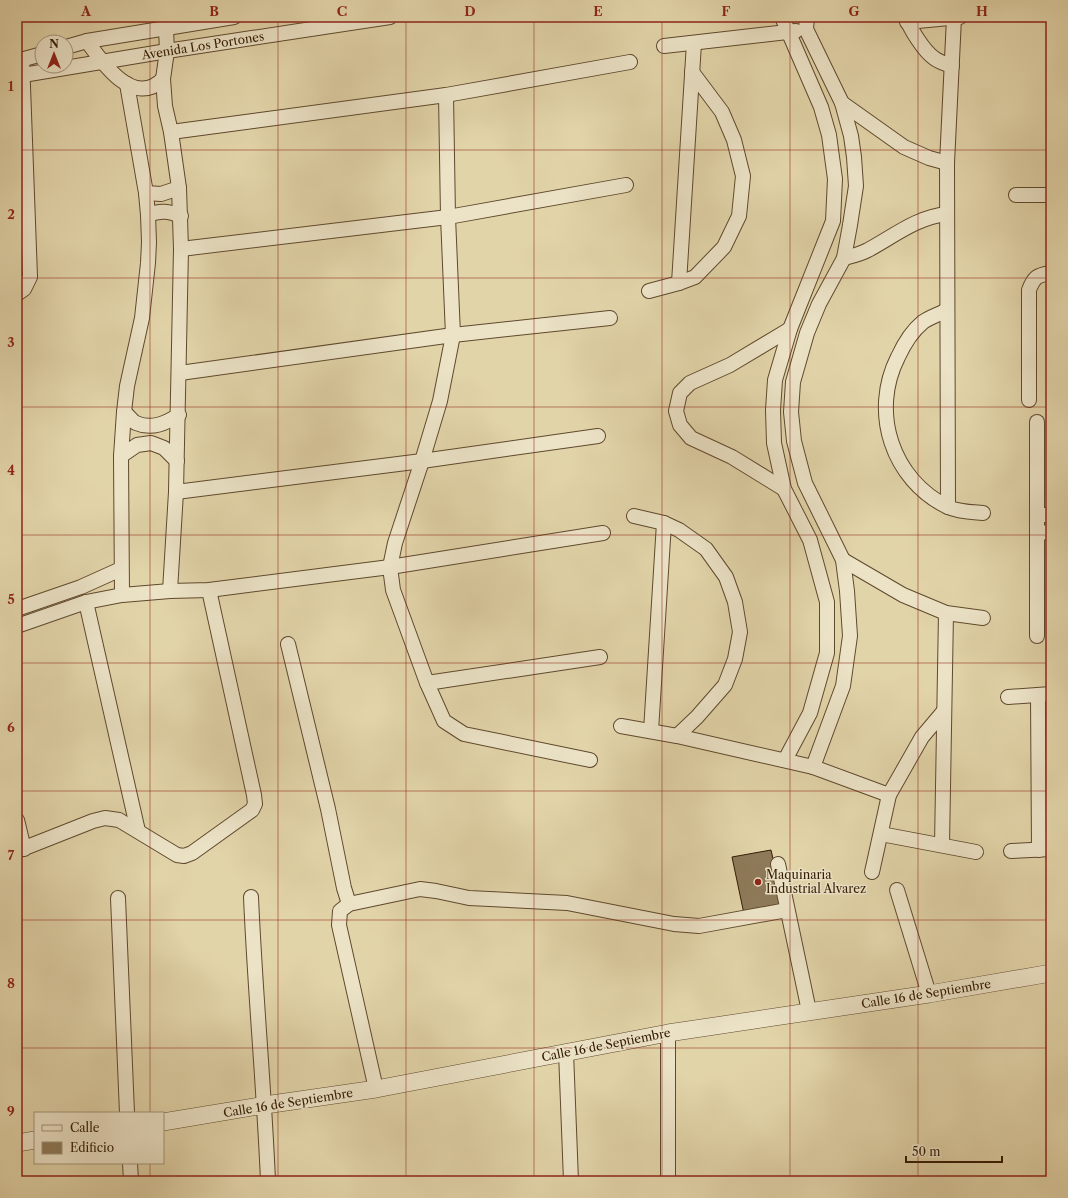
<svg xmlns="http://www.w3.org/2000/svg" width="1068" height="1198" viewBox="0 0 1068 1198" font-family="'Libre Caslon Text',serif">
<rect width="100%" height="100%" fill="#e2d4a9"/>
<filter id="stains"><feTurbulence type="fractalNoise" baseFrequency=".005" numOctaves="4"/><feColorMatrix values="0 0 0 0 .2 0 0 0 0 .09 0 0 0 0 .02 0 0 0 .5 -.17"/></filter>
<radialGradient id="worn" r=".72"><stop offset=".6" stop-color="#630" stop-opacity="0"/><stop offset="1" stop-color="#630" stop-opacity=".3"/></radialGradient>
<polygon fill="#8e7b5a" stroke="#331b04" points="771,850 784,907 744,914 732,857"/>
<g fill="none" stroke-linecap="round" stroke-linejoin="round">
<g stroke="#5f492d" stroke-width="16">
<g id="minor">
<polyline points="782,17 821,107 829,135 835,179 833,221 790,329 775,380 773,410 774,443 784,489 810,540 827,602 827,653 810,713 785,760"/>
<polyline points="807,17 806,29 842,103 851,136 854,157 856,186 850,225 844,258 819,304 807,333 793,382 791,412 794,441 805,483 843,560 847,591 850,636 843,686 813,767"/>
<path d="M906,17c4,12 18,34 28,41 5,4 12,6 18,8"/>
<polyline points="907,22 960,17"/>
<polyline points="166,29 167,51 163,79 165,106 171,132 179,188 181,249 176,492 170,591"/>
<path d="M87,41c16,23 47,67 76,38"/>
<polyline points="664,46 796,31"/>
<polyline points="66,47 87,41 234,17"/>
<polyline points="17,61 42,54"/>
<polyline points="17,76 167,51 390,17"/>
<polyline points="446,95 448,217 453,335 440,401 422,461 395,543 390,567 393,590 427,683 444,721 464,734 590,760"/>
<polyline points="842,103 904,147 929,158 947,163"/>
<polyline points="171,132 446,95 630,62"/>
<polyline points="146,193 161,194 179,188"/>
<polyline points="1016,195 1051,195"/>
<path d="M148,215c12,-5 21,-4 33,1"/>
<polyline points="181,249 448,217 626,185"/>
<path d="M844,258c8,-2 17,-4 24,-8 26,-14 49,-33 79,-36"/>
<polyline points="679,283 694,43"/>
<polyline points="649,291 679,283 695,277 724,247 739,216 743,176 734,140 722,112 692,72"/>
<polyline points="17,294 24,289 30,277 22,59"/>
<path d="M947,310c-7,4 -17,7 -24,12 -11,9 -19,22 -25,35 -28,55 -6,123 50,150 11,5 23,5 35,6"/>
<polyline points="180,373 453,335 610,318"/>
<path d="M1029,400v-110c5,-13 8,-15 22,-17"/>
<path d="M124,412c4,3 8,9 12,11 16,7 30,0 43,-8"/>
<polyline points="121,456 137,445 151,443 164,448 177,461"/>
<polyline points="784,489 732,457 691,438 680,425 676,411 680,393 690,383 730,365 790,329"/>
<polyline points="176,492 422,461 598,436"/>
<polyline points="948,507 947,163 954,18"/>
<polyline points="1037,515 1051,515"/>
<polyline points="634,516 664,523 679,530 706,549 726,577 735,602 740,632 735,659 725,685 697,717 677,736"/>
<polyline points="1037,533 1051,532"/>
<polyline points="843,560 903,595 946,613 983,618"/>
<polyline points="122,595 121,456 124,412 127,386 142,318 148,263 149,242 148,215 146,193 127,84"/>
<polyline points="86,602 138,831"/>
<polyline points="17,609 81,587 121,569"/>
<polyline points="17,626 86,602 122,595 170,591 209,590 390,567 603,533"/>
<polyline points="1037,636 1037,422"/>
<polyline points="288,644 328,809 344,888 349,904"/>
<polyline points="427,683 600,657"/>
<polyline points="1038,695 1039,850"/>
<polyline points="1008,697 1051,694"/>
<polyline points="621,726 677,736 813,767 889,795"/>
<polyline points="651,731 664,523"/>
<polyline points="17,820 24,849"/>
<polyline points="881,834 976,852"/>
<polyline points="942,845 946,613"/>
<polyline points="17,851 93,821 105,818 119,820 177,855 184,856 192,853 252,810 255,804 254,795 209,590"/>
<polyline points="1011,851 1051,849"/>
<polyline points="778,864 809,1011"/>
<polyline points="872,872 889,795 922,737 944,711"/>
<polyline points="897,890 929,994"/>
<path d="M251,897c4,94 13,189 17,284"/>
<polyline points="118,898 127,1113"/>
<polyline points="668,1033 668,1181"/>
<polyline points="566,1052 571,1181"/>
<polyline points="376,1089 339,925 340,911 349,904 420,889 436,891 469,898 567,903 674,924 699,926 787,910"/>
<polyline points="130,1163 131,1181"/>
</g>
</g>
<g stroke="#5f492d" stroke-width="18">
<g id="tertiary">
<polyline points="163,1122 265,1105 376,1089 668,1033 929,994 1051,973"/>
<polyline points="17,1143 35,1140"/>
</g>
</g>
<use href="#minor" stroke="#ece3c7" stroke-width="14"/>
<use href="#tertiary" stroke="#ece3c7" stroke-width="17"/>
</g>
<path fill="none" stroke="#8f2418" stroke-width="1" stroke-opacity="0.55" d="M150,17v1096M278,17v1164M406,17v1164M534,17v1164M662,17v1164M790,17v1164M918,17v1164M17,150h1034M17,278h1034M17,407h1034M17,535h1034M17,663h1034M17,791h1034M17,920h1034M17,1048h1034M150,1163v18"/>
<circle fill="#8f2418" stroke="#ece3c7" stroke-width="1.5" cx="758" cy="882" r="4"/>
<g text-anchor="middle" stroke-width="3" stroke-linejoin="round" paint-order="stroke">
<g font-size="12" fill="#331b04" stroke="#ece3c7">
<text transform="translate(203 46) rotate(-9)" y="4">Avenida Los Portones</text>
<text transform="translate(926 994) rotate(-9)" y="4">Calle 16 de Septiembre</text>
<text transform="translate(606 1045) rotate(-11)" y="4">Calle 16 de Septiembre</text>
<text transform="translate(288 1103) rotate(-9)" y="4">Calle 16 de Septiembre</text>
</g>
<g font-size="12" fill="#331b04" stroke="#ece3c7" text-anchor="start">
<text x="766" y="879">Maquinaria<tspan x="766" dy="14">Industrial Alvarez</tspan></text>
</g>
</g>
<rect width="1068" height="1198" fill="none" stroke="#e2d4a9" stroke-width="44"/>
<rect x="34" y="1112" width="130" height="52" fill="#ece3c7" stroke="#a29379"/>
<rect x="42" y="1125" width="20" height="6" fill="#ece3c7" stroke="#a29379"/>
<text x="70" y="1132" font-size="12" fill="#331b04">Calle</text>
<rect x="42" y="1142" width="20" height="12" fill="#8e7b5a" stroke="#a29379"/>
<text x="70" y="1152" font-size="12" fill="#331b04">Edificio</text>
<g transform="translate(54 54)"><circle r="19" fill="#ece3c7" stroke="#a29379"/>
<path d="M0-3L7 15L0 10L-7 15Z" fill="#8f2418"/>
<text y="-6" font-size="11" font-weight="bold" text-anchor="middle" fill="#331b04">N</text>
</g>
<path d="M906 1156v6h96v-6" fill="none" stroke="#331b04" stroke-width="2"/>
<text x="912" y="1156" font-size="12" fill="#331b04" stroke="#ece3c7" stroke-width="3" paint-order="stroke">50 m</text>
<rect x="22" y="22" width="1024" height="1154" fill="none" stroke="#8f2418" stroke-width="1.5"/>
<g font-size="13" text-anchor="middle" font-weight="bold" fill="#8f2418">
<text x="86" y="16">A</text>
<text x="214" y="16">B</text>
<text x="342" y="16">C</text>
<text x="470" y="16">D</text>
<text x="598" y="16">E</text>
<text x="726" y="16">F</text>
<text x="854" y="16">G</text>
<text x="982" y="16">H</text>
<text x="11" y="91">1</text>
<text x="11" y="219">2</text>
<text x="11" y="347">3</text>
<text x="11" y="475">4</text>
<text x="11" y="604">5</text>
<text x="11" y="732">6</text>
<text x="11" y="860">7</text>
<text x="11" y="988">8</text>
<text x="11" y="1116">9</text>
</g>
<rect width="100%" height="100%" filter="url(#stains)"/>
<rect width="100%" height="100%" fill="url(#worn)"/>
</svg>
